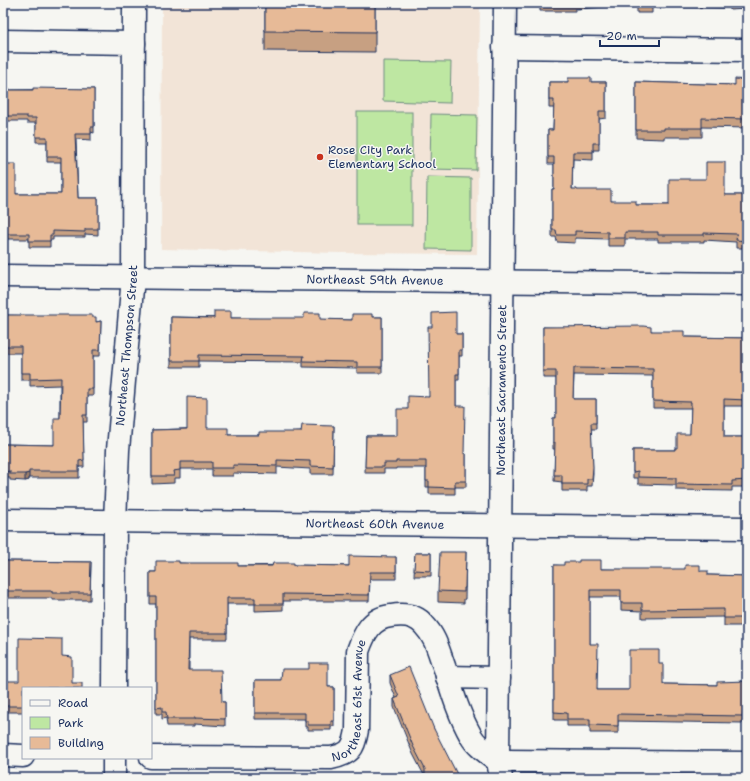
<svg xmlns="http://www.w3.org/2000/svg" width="750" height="781" viewBox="0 0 750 781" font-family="'Shantell Sans',sans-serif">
<rect width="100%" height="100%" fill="#f6f6f2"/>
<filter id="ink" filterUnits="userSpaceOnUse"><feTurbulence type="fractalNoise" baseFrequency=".025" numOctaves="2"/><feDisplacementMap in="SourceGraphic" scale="8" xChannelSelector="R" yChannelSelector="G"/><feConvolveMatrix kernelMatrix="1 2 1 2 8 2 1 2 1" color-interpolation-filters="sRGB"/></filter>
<g filter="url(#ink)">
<polygon fill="#f2e4d7" points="162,3 480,3 477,254 342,253 161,249"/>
<g fill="#bee7a2" stroke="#6c8b80">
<polygon points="383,61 451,62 450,103 383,101"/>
<rect x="357" y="112" width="55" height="113"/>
<polygon points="431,114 477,115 476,170 430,169"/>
<polygon points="427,177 471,178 471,250 426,249"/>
</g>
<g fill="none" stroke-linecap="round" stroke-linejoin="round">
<g stroke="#1b2f5e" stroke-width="25">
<g id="minor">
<polyline points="3,41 134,43"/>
<polyline points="504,47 747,50"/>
<path id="s1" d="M3,276l744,8"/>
<path id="s2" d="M3,520l744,8"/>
<polyline points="447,677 499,678"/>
<path id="s3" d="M114,688l1,-166 3,-72 15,-173 1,-274"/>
<polyline points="3,755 23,756"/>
<path id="s4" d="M151,757l180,1c19,-4 23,-9 26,-28l1,-79c6,-17 13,-33 33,-35 12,-2 25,-1 33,9 12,12 15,28 21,44 7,22 14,46 26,67 5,10 18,18 27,25l249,2"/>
<polyline points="114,778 114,758"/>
<path id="s5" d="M501,778l-3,-17 7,-758"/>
</g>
</g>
<use href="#minor" stroke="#f6f6f2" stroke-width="22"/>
</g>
<g fill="#c7a082" stroke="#1b2f5e">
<rect x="27" y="3" width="29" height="1"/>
<polygon points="265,3 375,3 375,52 265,51"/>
<polygon points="540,3 607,3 607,7 575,9 575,11 540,11"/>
<polygon points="637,3 747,3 747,9 730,10 730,8 652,7 652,13 637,13"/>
<polygon points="747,80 747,128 702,127 702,137 664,137 664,139 636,138 636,82 735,85"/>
<polygon points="549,82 606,82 606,118 599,119 599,150 593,150 593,160 573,159 572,189 611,201 636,205 669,205 725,195 747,195 747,248 736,248 736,242 704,240 704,242 658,242 658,239 625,239 625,246 608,246 608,239 575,238 575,243 557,242 556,237 552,237 552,189 554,189 554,164 548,164 548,130 553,130 554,108 549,108"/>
<polygon points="94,89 94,133 91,132 91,140 76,139 78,198 98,198 98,235 85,234 85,237 53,237 53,240 50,240 50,247 29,247 29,239 3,239 3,164 16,194 61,194 61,162 47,162 47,142 36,142 36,123 27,123 27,121 3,121 3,90"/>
<polygon points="3,315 92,317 96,322 101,321 100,356 93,356 93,396 87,396 87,422 83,422 84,467 79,467 79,478 29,478 29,480 25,481 10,480 10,478 3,478 3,444 54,445 60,418 60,385 30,386 30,380 21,380 21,353 3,353"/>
<polygon points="171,317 352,320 372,317 382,317 382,373 357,373 357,368 303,367 303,362 199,361 199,367 171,367"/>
<polygon points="543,327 651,331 684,337 747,338 747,406 724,406 724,437 747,437 747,487 732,487 732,491 676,490 676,485 638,484 638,478 633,478 633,450 675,450 690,434 691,408 653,408 653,376 574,375 573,399 596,399 596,429 591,429 593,474 592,486 587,486 587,491 562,491 562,482 554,481 555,449 553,449 553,418 556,418 556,378 543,378"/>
<polygon points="456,334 462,334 462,356 459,356 459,380 456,380 456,406 464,454 466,454 466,487 455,487 455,494 429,494 429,487 426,487 426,468 396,468 396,469 384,469 384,473 365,473 366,436 397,436 408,409 429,397"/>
<polygon points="334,426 333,474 310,474 310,469 277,467 277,474 233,473 233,476 212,476 212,469 180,469 180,478 174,478 174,483 152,484 152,430 207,428 228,435 259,435 301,432"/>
<polygon points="466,552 465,599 464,599 464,603 438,602 438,591"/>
<polygon points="415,553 431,553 431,576 414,576"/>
<polygon points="396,557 396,579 370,579 369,601 283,601 283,610 255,611 255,604 227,604 227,639 189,639 189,670 222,702 225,702 225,726 194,724 194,726 167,726 166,718 162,719 162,714 156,714 156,604 150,604 150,572 156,572 179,563 238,566 294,565 349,566"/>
<polygon points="3,561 91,562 90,600 52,600 52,598 3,598"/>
<polygon points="554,565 601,569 700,571 708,575 747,576 747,626 724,626 724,617 642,618 642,611 621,610 621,597 590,597 590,644 597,690 629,690 659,664 663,684 717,685 747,681 747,719 743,719 743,723 618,721 618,733 590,733 590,726 567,726 567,720 554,720"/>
<polygon points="390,675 434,729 425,777 413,754 394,707 394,699 396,698 390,683"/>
<polygon points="255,680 281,680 328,687 334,687 334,726 331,726 331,730 308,730 308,727 305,727 305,719 255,719"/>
<polygon points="3,681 23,688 23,712 3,712"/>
</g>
<polygon fill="#a2826a" stroke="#1b2f5e" points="29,473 29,480 25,481 25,474"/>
<g fill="#e7ba97" stroke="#1b2f5e">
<polygon points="265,3 375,3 375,32 265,31"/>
<polygon points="540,3 578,3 575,3 575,6 540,6"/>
<rect x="637" y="3" width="15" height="3"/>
<polygon points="568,78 591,78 591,82 606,82 606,111 599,111 599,143 593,143 593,152 573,152 572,189 577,189 577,190 611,190 611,201 636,201 636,205 669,205 669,179 706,179 706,162 725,162 725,195 747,195 747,241 736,240 737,234 704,233 704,235 658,235 658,232 625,232 625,238 608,238 608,232 575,231 575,235 557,235 556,230 552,230 552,189 554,189 554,157 548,157 548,130 553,130 554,100 549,100 549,82 568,82"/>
<polygon points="735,79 747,80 747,119 702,118 702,128 664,128 664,130 636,130 636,82 735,85"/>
<polygon points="33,88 94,89 94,127 91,127 91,134 75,134 78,198 98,198 98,229 85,229 85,232 53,231 53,235 50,235 50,241 29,241 29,234 3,234 3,164 16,164 16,194 61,194 61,157 47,157 47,137 36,137 36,118 27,118 27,116 3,116 3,90 33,90"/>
<polygon points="214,311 231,311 231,318 304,318 304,313 320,313 320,319 352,320 352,314 372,314 372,317 382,317 382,367 357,367 357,362 303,361 304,356 199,355 199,361 171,361 171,317 214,318"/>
<polygon points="456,312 456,334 462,334 462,350 459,350 459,374 456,374 456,406 465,406 464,454 466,454 466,481 455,481 455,488 429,487 429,481 426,481 426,461 396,461 396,463 384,463 384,467 365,467 366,436 397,436 397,409 408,409 408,396 429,397 428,327 432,327 432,313"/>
<polygon points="3,315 92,315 92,317 96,317 96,322 101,321 100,350 93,350 93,389 87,389 87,415 83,415 84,460 79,461 79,471 29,471 29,473 25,474 10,474 10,471 3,472 3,444 54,445 54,418 60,418 61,378 30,379 30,373 21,373 21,346 3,346"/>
<polygon points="643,326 651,327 651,331 684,331 684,337 747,338 747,400 724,399 724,437 747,437 747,480 732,481 732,485 676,484 676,478 638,477 638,471 633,472 633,450 675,450 675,448 677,448 677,434 690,434 691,402 653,401 653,369 574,368 573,399 596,399 596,423 591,423 593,467 592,479 587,479 587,484 562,484 562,475 554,475 555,442 553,442 553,418 556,418 556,371 543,371 543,327"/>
<polygon points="187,397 207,398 207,428 228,428 228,435 259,435 259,432 301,432 302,425 334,426 333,467 310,466 310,461 277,460 277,466 233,465 233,468 212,468 212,462 180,462 180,470 173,471 174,476 152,476 152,430 187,429"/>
<polygon points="440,552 466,552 465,588 464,588 464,592 438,591"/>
<polygon points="415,553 431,553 431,571 414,570"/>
<polygon points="349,556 396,557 396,572 370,572 369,595 283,594 283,604 255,604 255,598 227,598 227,633 189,633 188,670 221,670 222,702 225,702 225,719 194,718 194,719 167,719 166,712 162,712 162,707 156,708 156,597 150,597 150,572 156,572 156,561 179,561 179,563 238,563 238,566 272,566 273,563 294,563 294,565 349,566"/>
<polygon points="579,560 601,560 601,569 685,569 685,565 700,565 700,571 708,571 708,575 747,576 747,618 724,618 724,609 642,610 642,603 621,603 621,590 590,590 590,644 598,644 597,690 629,690 629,650 659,650 659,664 663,664 663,684 717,685 717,682 747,681 747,712 743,712 743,716 618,714 618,726 590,725 590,719 567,719 567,713 554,712 554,565 564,565 564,562 579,562"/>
<polygon points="3,561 91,562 90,593 52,593 52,591 3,591"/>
<polygon points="19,638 62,639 62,656 72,657 72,683 82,683 82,688 23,688 23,706 3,706 3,681 19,681"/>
<polygon points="309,663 328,663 328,687 334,687 334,721 331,721 331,725 308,725 308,721 305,721 305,713 255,713 255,680 281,680 282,669 309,669"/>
<polygon points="409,667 434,729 459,778 425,778 425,769 413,746 394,699 399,697 390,675"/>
</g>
</g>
<circle fill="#c8321e" stroke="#f6f6f2" stroke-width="1.5" cx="320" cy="157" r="4"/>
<g text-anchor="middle" stroke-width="3" stroke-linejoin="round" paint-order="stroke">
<g font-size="12" fill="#1b2f5e" stroke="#f6f6f2" text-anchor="start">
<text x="328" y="154">Rose City Park<tspan x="328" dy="14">Elementary School</tspan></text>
</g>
<g font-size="12" fill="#1b2f5e" stroke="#f6f6f2">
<text dy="4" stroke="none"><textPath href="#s1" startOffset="372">Northeast 59th Avenue</textPath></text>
<text dy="4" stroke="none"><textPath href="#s3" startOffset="343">Northeast Thompson Street</textPath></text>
<text dy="4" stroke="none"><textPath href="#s5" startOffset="388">Northeast Sacramento Street</textPath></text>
<text dy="4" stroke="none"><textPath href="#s2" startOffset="372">Northeast 60th Avenue</textPath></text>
<text dy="4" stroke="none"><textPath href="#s4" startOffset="247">Northeast 61st Avenue</textPath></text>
</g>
</g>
<rect width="750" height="781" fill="none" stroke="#f6f6f2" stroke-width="16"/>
<rect x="8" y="8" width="734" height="765" fill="none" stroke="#1b2f5e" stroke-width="1.5" filter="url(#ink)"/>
<rect x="22" y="687" width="130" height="72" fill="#f6f6f2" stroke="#9ea6b7"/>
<rect x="30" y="700" width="20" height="6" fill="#f6f6f2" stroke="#9ea6b7"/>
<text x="58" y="707" font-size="12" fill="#1b2f5e">Road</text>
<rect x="30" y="717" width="20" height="12" fill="#bee7a2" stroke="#9ea6b7"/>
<text x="58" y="727" font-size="12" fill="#1b2f5e">Park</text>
<rect x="30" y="737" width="20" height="12" fill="#e7ba97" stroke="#9ea6b7"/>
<text x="58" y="747" font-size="12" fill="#1b2f5e">Building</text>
<path d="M600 40v6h59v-6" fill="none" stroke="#1b2f5e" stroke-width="2"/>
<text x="606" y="40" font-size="12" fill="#1b2f5e" stroke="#f6f6f2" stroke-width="3" paint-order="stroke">20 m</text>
</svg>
